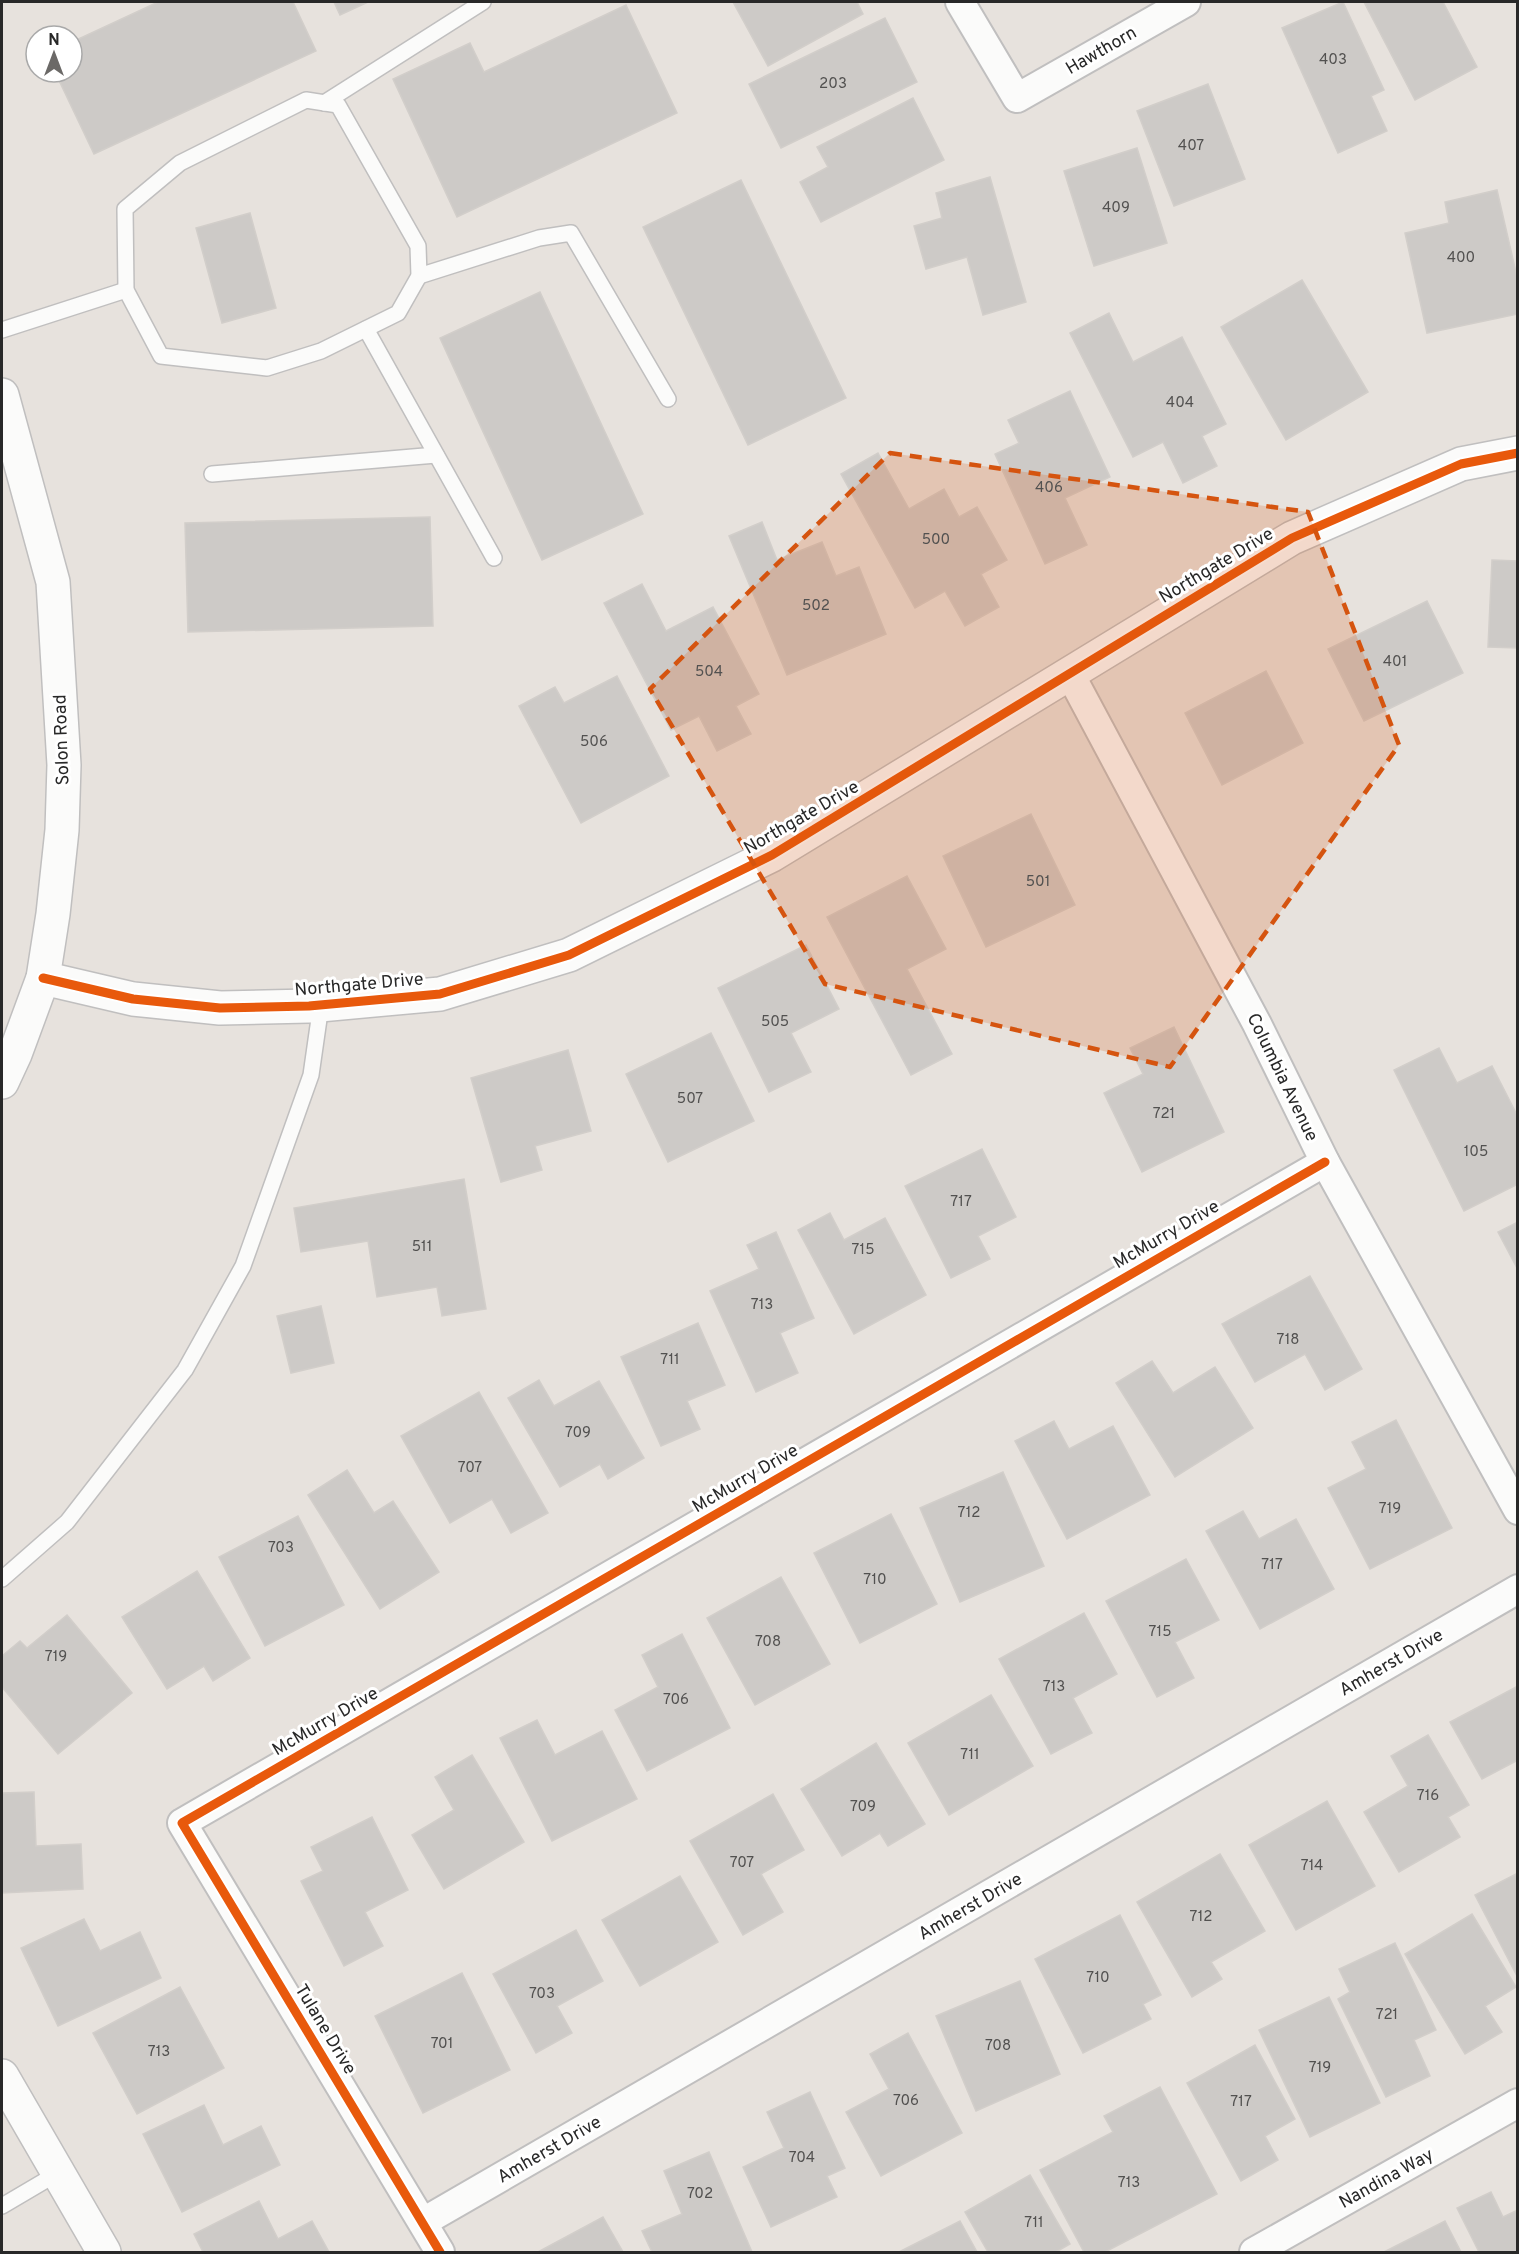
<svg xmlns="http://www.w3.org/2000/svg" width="1519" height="2254" viewBox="0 0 1519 2254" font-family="Overpass,sans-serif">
<rect width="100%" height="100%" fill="#e7e2dd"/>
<g fill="#cdcac7" stroke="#d2ceca" stroke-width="1.5">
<polygon points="158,2 293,2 316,51 94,154 55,72 72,72 72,42"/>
<polygon points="334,2 368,2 340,15"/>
<polygon points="733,2 857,2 863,14 768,66"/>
<polygon points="1343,2 1384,90 1371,96 1387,131 1338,153 1282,28"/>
<polygon points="1364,2 1443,2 1477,67 1415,100"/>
<polygon points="626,5 677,113 457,217 393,79 470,43 484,72"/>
<polygon points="885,18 917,82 781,148 749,84"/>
<polygon points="1208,84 1245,179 1174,206 1137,111"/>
<polygon points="913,98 944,160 821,222 800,182 828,167 817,147"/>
<polygon points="1137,148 1167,243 1094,266 1064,171"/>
<polygon points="990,177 1026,302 983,315 967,257 926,269 914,226 942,218 936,193"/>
<polygon points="741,180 846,398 748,445 643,227"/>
<polygon points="1497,190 1518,281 1518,314 1427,333 1405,233 1449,223 1445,202"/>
<polygon points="250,213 276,308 222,323 196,228"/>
<polygon points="1302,280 1368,392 1286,440 1221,327"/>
<polygon points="540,292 643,514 542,560 440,338"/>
<polygon points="1109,313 1133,362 1182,337 1226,424 1202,436 1217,466 1183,483 1163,442 1133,457 1070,333"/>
<polygon points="1070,391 1110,477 1065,498 1087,545 1045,564 995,454 1019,443 1008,420"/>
<polygon points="878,453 909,509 944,489 959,517 977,507 1007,560 981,574 999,607 965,626 945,591 915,608 841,474"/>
<polygon points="430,517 433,626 188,632 185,523"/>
<polygon points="762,522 777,560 822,542 836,576 859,567 886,634 787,675 729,536"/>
<polygon points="1492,560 1518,561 1518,648 1488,647"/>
<polygon points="642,584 666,631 713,607 759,694 736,706 751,734 717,751 699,716 671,730 604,603"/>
<polygon points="1427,601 1463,673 1364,721 1328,649"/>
<polygon points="1266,671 1303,743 1222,785 1185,713"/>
<polygon points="617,676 669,776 581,823 519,706 555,687 564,703"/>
<polygon points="1031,814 1075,905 986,947 943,856"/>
<polygon points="907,876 946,949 907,969 952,1054 911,1075 827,917"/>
<polygon points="806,945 839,1009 791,1033 811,1072 769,1092 718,988"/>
<polygon points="1174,1027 1224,1132 1142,1172 1104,1093 1143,1074 1130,1048"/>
<polygon points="711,1033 754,1121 668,1162 626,1074"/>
<polygon points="1439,1048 1457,1083 1492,1066 1518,1117 1518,1184 1464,1211 1394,1070"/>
<polygon points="568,1050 591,1131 535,1146 542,1170 501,1182 471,1078"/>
<polygon points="982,1149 1016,1217 978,1236 990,1259 951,1278 905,1186"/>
<polygon points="464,1179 486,1309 442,1316 437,1287 377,1297 368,1241 301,1252 294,1208"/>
<polygon points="830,1213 844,1240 885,1218 926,1295 854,1334 798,1230"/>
<polygon points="1518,1222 1518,1270 1498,1232"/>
<polygon points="776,1232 814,1318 780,1333 798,1373 756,1392 710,1291 759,1269 747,1245"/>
<polygon points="1310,1276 1362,1369 1325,1390 1305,1354 1255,1382 1222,1324"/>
<polygon points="321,1306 334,1363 291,1373 277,1316"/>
<polygon points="698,1323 725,1385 687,1401 700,1429 661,1446 621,1357"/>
<polygon points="1152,1361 1173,1393 1215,1367 1253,1428 1175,1477 1116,1383"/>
<polygon points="539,1380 554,1406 599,1381 644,1458 608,1479 600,1464 560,1487 508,1398"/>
<polygon points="479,1392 548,1513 511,1533 492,1499 450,1523 401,1436"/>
<polygon points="1396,1420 1452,1528 1370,1569 1328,1488 1366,1469 1352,1442"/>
<polygon points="1054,1421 1069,1449 1113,1426 1150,1495 1067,1539 1015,1441"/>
<polygon points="347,1470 374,1513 393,1501 439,1572 380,1609 308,1495"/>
<polygon points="1003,1472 1044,1566 960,1602 920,1508"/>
<polygon points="1243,1511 1259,1539 1296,1519 1334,1589 1260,1629 1206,1531"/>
<polygon points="891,1514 937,1604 860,1643 814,1553"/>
<polygon points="298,1516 344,1605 265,1646 219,1557"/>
<polygon points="1186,1559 1219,1620 1175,1642 1194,1678 1157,1697 1106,1601"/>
<polygon points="197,1571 250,1658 213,1681 204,1666 167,1689 122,1617"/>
<polygon points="781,1577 830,1664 755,1705 707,1618"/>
<polygon points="1084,1613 1117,1674 1073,1698 1092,1733 1051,1754 999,1659"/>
<polygon points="67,1615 132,1693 58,1754 2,1687 2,1656 20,1641 27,1648"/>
<polygon points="682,1634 730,1728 647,1771 615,1710 658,1687 642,1655"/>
<polygon points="1518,1686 1518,1760 1482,1779 1450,1722"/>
<polygon points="991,1695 1033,1766 949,1815 908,1743"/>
<polygon points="537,1720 555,1755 602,1731 637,1799 552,1841 500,1738"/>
<polygon points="1428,1735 1469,1805 1448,1817 1460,1837 1399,1872 1364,1812 1408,1786 1391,1756"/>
<polygon points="876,1743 925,1824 888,1846 880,1833 842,1856 801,1789"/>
<polygon points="472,1755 524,1842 444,1889 412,1835 454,1810 435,1777"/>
<polygon points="34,1792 36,1846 81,1844 83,1889 2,1893 2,1793"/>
<polygon points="773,1794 804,1850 761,1874 783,1912 743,1935 690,1841"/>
<polygon points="1327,1801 1375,1886 1296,1930 1249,1845"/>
<polygon points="372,1817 408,1890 365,1912 383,1946 344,1966 301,1881 323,1871 311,1847"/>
<polygon points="1220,1854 1265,1931 1211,1962 1222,1979 1192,1997 1137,1902"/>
<polygon points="1518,1873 1518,1978 1475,1895"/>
<polygon points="680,1876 718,1942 640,1986 602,1920"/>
<polygon points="1472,1914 1516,1987 1485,2006 1502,2032 1465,2054 1405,1954"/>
<polygon points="1120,1915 1161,1995 1143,2004 1151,2019 1083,2053 1035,1959"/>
<polygon points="84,1919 100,1951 140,1932 161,1978 58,2026 21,1948"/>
<polygon points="576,1930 603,1981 557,2006 572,2033 536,2053 493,1974"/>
<polygon points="1395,1943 1436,2030 1414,2040 1430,2076 1386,2097 1338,1999 1350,1992 1339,1969"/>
<polygon points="462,1973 510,2070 423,2113 375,2016"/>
<polygon points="1020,1981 1060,2074 976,2111 936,2016"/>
<polygon points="180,1987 224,2068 137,2114 93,2033"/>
<polygon points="1329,1997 1380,2103 1310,2137 1259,2030"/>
<polygon points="908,2033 962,2133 881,2176 846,2112 889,2089 870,2054"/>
<polygon points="1255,2045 1295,2119 1265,2136 1278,2160 1241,2181 1187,2083"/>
<polygon points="1160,2087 1217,2194 1105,2252 1084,2252 1040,2170 1113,2132 1104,2116"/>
<polygon points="810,2092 845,2168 827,2176 837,2197 771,2227 743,2167 784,2148 767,2112"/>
<polygon points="204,2105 223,2145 261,2126 280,2165 182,2212 143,2134"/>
<polygon points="709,2152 752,2252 652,2252 642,2231 682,2214 664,2171"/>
<polygon points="1030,2175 1070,2244 1056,2252 988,2252 965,2212"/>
<polygon points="1491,2192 1503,2217 1518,2210 1518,2252 1479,2252 1457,2208"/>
<polygon points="259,2201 278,2239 312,2221 329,2252 203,2252 194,2234"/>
<polygon points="603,2217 623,2252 538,2252"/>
<polygon points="960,2221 977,2252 899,2252"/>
<polygon points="1445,2221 1461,2252 1384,2252"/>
</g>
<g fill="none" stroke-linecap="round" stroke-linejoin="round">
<g stroke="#c0bfbf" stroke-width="18">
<g id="lane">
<polygon points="306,100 338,105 418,246 419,276 398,313 321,351 267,368 161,356 126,290 125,209 180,163"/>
<polyline points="324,103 483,2"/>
<polyline points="419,276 539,238 571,233 668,399"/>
<polyline points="366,329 494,558"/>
<polyline points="2,330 126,290"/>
<polyline points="212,474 436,455"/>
<polyline points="2,1579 67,1522 185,1370 243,1266 311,1075 321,1005"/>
<polyline points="2,2206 58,2173"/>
</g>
</g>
<g stroke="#c0bfbf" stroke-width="32">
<g id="street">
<polyline points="960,2 1017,98 1186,2"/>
<polyline points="1070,674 1257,1024 1325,1162 1518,1510"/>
<polyline points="423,2222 1518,1589"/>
<polyline points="440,2252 182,1823 1325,1162"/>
<polyline points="1254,2252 1518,2103"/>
</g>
</g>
<g stroke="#c0bfbf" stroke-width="36">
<g id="secondary">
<polyline points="2,395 53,582 64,765 62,830 53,914 43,978 15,1054 2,1082"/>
<polyline points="43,978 133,999 220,1008 309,1006 440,994 569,955 772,855 1292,538 1461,464 1518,453"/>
<polyline points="2,2076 104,2252"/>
</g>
</g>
<use href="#lane" stroke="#fbfbfa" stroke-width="15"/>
<use href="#street" stroke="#fbfbfa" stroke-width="28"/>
<use href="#secondary" stroke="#fbfbfa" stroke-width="33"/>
<g stroke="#fff" stroke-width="13">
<g id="cycleway">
<polyline points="43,978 133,999 220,1008 309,1006 440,994 569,955 772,855 1292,538 1461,464 1518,453"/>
<polyline points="440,2252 182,1823 1325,1162"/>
</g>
</g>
<use href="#cycleway" stroke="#e8590c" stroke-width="9"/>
</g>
<path fill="#d5540f" fill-opacity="0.2" stroke="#d5540f" stroke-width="4.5" stroke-dasharray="12 8" stroke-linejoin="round" d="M890,453l418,59 91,233 -229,322 -345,-83 -175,-295z"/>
<g text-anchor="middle" stroke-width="6" stroke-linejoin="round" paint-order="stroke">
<g font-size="15" fill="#525150">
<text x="1333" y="64">403</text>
<text x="833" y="88">203</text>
<text x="1191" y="150">407</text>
<text x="1116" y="212">409</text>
<text x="1461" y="262">400</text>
<text x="1180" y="407">404</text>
<text x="1049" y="492">406</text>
<text x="936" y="544">500</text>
<text x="816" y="610">502</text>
<text x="1395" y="666">401</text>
<text x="709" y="676">504</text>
<text x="594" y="746">506</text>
<text x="1038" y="886">501</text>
<text x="775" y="1026">505</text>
<text x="690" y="1103">507</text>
<text x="1164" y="1118">721</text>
<text x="1476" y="1156">105</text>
<text x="961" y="1206">717</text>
<text x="422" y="1251">511</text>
<text x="863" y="1254">715</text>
<text x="762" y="1309">713</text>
<text x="1288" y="1344">718</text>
<text x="670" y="1364">711</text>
<text x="578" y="1437">709</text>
<text x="470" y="1472">707</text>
<text x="1390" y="1513">719</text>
<text x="969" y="1517">712</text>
<text x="281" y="1552">703</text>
<text x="1272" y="1569">717</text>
<text x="875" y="1584">710</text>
<text x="1160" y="1636">715</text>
<text x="768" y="1646">708</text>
<text x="56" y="1661">719</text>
<text x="1054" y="1691">713</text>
<text x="676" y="1704">706</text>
<text x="970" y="1759">711</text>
<text x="1428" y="1800">716</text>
<text x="863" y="1811">709</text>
<text x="742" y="1867">707</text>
<text x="1312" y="1870">714</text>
<text x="1201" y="1921">712</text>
<text x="1098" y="1982">710</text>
<text x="542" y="1998">703</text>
<text x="1387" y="2019">721</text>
<text x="442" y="2048">701</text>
<text x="998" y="2050">708</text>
<text x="159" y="2056">713</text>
<text x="1320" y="2072">719</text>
<text x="906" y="2105">706</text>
<text x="1241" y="2106">717</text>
<text x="802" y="2162">704</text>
<text x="1129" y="2187">713</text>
<text x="700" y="2198">702</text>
<text x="1034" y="2227">711</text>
</g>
<g font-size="18" fill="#282828" stroke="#fff">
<text transform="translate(1101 50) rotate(-30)" y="6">Hawthorn</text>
<text transform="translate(1216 565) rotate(-31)" y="6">Northgate Drive</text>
<text transform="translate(61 740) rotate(-92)" y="6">Solon Road</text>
<text transform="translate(801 817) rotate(-30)" y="6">Northgate Drive</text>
<text transform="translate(359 984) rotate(-5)" y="6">Northgate Drive</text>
<text transform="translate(1283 1077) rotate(64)" y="6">Columbia Avenue</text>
<text transform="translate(1166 1234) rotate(-30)" y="6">McMurry Drive</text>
<text transform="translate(745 1478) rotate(-30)" y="6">McMurry Drive</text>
<text transform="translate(1391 1662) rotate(-30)" y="6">Amherst Drive</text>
<text transform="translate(325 1721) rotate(-30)" y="6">McMurry Drive</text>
<text transform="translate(970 1906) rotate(-30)" y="6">Amherst Drive</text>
<text transform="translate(326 2029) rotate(59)" y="6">Tulane Drive</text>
<text transform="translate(549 2149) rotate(-30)" y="6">Amherst Drive</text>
<text transform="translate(1386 2178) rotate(-29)" y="6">Nandina Way</text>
</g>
</g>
<rect width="1519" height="2254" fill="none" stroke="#282828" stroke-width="6"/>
<g transform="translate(54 54)"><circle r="28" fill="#ffffff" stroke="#a9a9a9" stroke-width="1.5"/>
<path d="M0-4.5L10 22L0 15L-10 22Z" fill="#6b6967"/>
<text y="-9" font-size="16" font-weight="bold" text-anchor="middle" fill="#282828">N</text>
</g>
</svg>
